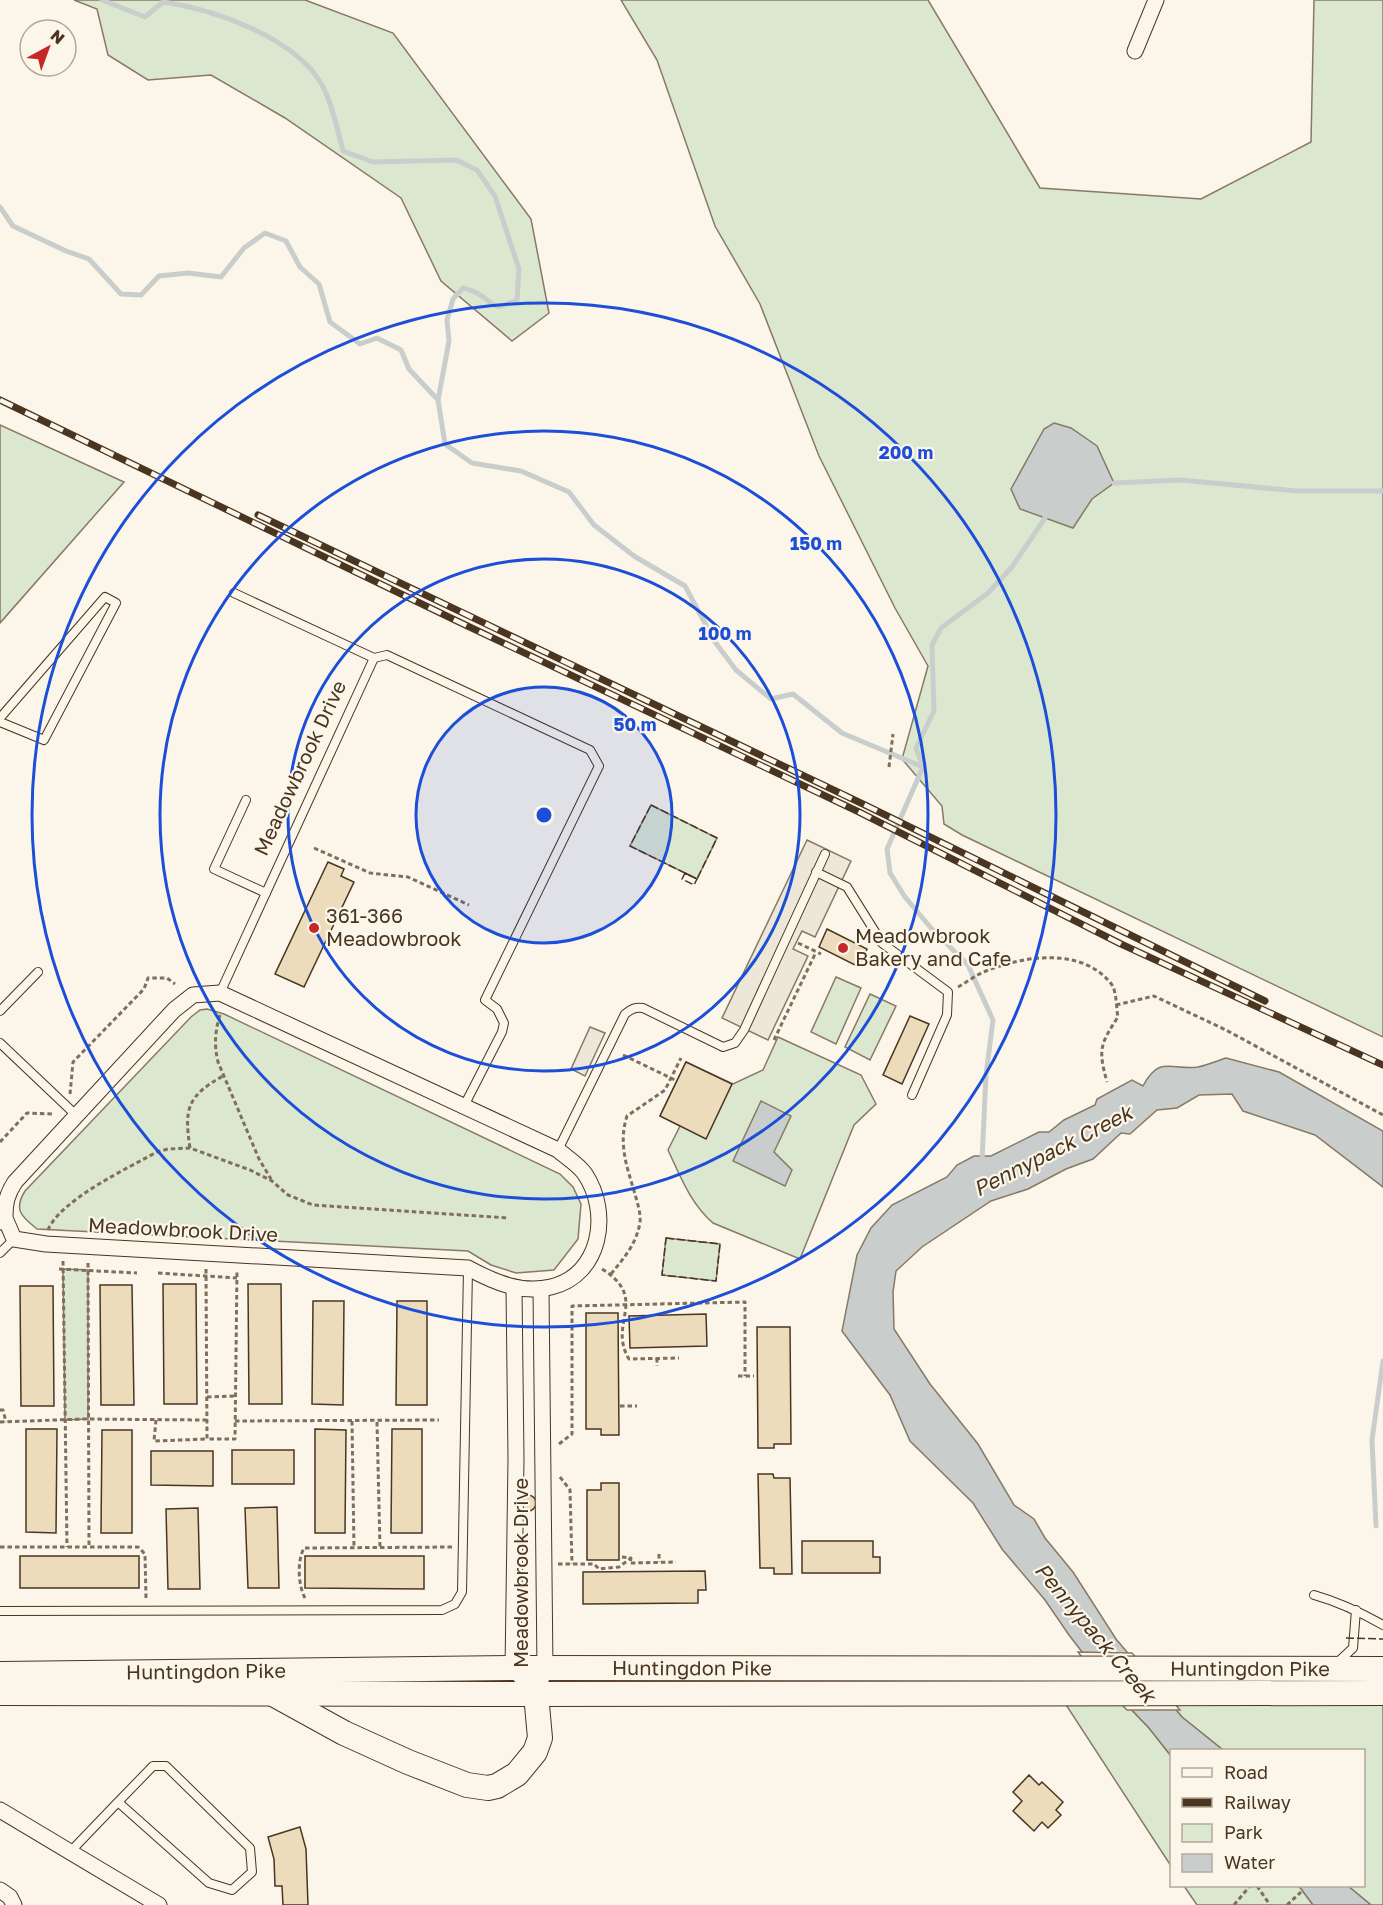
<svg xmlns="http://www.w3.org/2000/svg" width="1383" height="1905" viewBox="0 0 1383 1905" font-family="'Golos Text',sans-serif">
<rect width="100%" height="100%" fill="#fbf6e9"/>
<g fill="#dce7d0" stroke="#887966" stroke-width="1.5">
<polygon points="74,0 305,0 393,33 531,219 549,313 512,341 441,281 401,198 285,118 211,75 148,80 108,55 97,9"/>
<polygon points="621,0 928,0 1040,188 1201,199 1311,142 1314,0 1383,0 1383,1037 962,835 944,824 942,806 902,759 928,666 895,608 819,456 760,304 715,226 657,60"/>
<polygon points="0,425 124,482 0,623"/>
<polygon points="651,805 717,838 697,879 630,846"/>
<polygon points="836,977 861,988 836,1044 811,1032"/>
<polygon points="870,994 896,1006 870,1060 845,1047"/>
<path d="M207,1009l17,5 336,160 13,13 8,17 -3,35 -24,31 -38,3 -25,-8 -23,-14 -431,-22c-15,-12 -24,-19 -12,-38l166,-174 9,-7z"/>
<path d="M778,1037l83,38 15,29 -22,21 -54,134 -87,-36c-22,-19 -32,-45 -45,-73l12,-24 -20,-10 26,-54 47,22 30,-14z"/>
<polygon points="666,1238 720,1244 716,1281 662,1275"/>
<polygon points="63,1269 88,1270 88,1419 65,1420"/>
<polygon points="1162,1693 1383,1693 1383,1905 1371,1905 1348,1886 1364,1886 1364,1750 1223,1750 1182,1717"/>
<polygon points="1059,1694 1116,1694 1149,1728 1171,1756 1171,1866"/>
<polygon points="1184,1886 1299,1886 1313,1905 1197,1905"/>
</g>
<g fill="#ede7d9" stroke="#887966" stroke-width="1.5">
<polygon points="807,840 851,861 815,937 802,931 793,949 808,956 768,1040 722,1018"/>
<polygon points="590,1027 605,1033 585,1076 571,1069"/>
</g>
<g fill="#c9cecd" stroke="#887966" stroke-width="1.5">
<polygon points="1054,423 1071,428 1097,446 1114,483 1092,499 1073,528 1020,509 1011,489 1044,429"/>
<path d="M1226,1058l53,14 104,59v56l-68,-52 -72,-24 -11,-17 -33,1 -22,13 -20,2 -27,24 -9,-1 -28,26 -27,10 -38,20 -37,12 -69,46 -26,24 -3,21 1,37 36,55 48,60 36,61 20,14 11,19 28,34 43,67 66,78 41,33h-51l-1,6 -22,-28 -43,-45 -37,-48 -24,-35 -43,-51 -29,-46 -63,-62 -20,-46 -48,-64 15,-76 14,-27 21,-23 55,-28 10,-12 17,-9h17l48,-24h10l15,-12 31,-15 2,-6 35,-19 11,6c17,-32 29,-15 55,-19 9,-2 19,-6 28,-9z"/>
<polygon points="761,1101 791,1116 774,1152 792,1170 785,1186 733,1161"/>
<polygon points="1299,1886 1348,1886 1371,1905 1313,1905"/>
</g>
<polygon fill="#fbf6e9" stroke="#887966" stroke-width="1.5" points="1078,1652 1132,1653 1180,1710 1127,1710 1103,1685"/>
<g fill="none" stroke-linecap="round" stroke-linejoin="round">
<g stroke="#c9cecd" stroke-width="5">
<polyline points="102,0 145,17 163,2"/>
<path d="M163,2c51,7 133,36 159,83 10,18 16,46 21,66l30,11 83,-2 21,10 18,26 24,73 -2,31c-27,12 -19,5 -40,-7 -4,-2 -10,-4 -14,-5l-10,11 -6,21 2,21 -11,59 7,44 27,19 49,8 48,21 25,33 40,31 51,30 30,56 21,28 35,29 22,-5 49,39 81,34"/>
<polyline points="0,207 13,226 66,251 89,259 121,294 141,295 159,276 188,273 221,277 244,248 265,233 286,241 300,267 319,284 330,322 360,344 377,338 401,350 409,369 438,400"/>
<polyline points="1114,483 1181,480 1297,491 1383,491"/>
<polyline points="923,767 887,849 890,873 905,897 931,928 968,965 993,1020 986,1075 982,1161"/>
<polyline points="923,767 916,748 934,711 932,645 941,628 988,593 1012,567 1045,518"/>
<polyline points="1376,1526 1372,1440 1383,1361"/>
</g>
</g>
<g fill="#ecdcbc" stroke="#4a3520" stroke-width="1.5">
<polygon points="328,862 344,869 341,876 354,882 304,987 275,974"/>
<polygon points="827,929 867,949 859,967 819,947"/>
<polygon points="910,1016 929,1024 902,1084 883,1075"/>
<polygon points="686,1062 732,1084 706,1139 660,1116"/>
<polygon points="163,1284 196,1284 197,1404 164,1404"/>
<polygon points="248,1284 281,1284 282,1404 249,1404"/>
<polygon points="100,1285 132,1285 134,1405 101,1405"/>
<polygon points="20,1286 53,1286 54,1406 21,1406"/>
<polygon points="313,1301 344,1301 343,1405 312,1404"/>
<polygon points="397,1301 427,1301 427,1405 396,1405"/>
<polygon points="586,1313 618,1313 619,1435 601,1435 601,1429 586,1429"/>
<polygon points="706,1314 707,1346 630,1348 629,1316"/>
<polygon points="757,1327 790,1327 791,1444 774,1444 774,1448 758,1448"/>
<polygon points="26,1429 57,1429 56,1533 26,1532"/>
<polygon points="315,1429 346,1430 345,1533 315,1533"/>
<polygon points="392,1429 422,1429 422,1533 391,1533"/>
<polygon points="102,1430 132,1430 132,1533 101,1533"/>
<rect x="232" y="1450" width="62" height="34"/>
<polygon points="151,1451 213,1451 213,1486 151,1485"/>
<polygon points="758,1474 773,1474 774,1478 790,1478 792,1574 774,1574 774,1568 760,1568"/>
<polygon points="601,1483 619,1483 619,1560 587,1560 587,1490 601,1490"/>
<circle cx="528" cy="1503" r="8"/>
<polygon points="277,1507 279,1588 248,1588 245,1508"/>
<polygon points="198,1508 200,1589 168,1589 166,1509"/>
<polygon points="802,1541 873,1541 873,1557 880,1557 880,1573 802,1573"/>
<rect x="20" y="1556" width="119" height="32"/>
<polygon points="305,1556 424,1556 424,1589 305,1588"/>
<polygon points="705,1571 706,1590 698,1590 698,1603 583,1604 583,1572"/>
<polygon points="1029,1775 1039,1785 1042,1782 1063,1802 1056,1810 1061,1815 1048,1828 1042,1822 1034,1831 1013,1811 1022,1801 1013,1792"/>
<polygon points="300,1827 306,1849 308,1905 283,1905 282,1886 275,1886 274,1859 268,1837"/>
</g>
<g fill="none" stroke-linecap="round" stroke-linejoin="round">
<g stroke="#4a3520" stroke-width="10">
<g id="service">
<polyline points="234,593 374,658 387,655 590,750 599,766 485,1000 497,1009 504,1023 502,1032 464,1106"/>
<polyline points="0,718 105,597 116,603 44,740 0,722"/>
<polyline points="246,800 214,869 266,893"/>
<polyline points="816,872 847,887 882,943 948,992 947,1015 912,1095"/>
<polyline points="220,993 374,658"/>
<polyline points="0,1011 38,972"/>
<polyline points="0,1043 77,1116"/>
<path d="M558,1150l67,-136c6,-5 10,-7 18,-6l80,39 12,-4 9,-13 81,-176"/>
<polyline points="0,1253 14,1239"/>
<path d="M1314,1595c25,7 46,17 69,30"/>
<polyline points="0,1611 442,1610 455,1604 462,1592 468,1269"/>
<polyline points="1338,1662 1353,1648 1356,1610"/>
<polyline points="70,1852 118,1802 209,1883 232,1890 252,1872 250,1848 166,1766 153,1766 118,1802"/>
</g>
</g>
<g stroke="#4a3520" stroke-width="17">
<g id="minor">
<polyline points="1135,51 1156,0"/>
<path d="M0,1222l5,-4c0,-15 2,-24 10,-36l159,-172 19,-15 27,-2 338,157c8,7 21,15 27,24 26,39 16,101 -34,113 -30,7 -57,-5 -83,-19l-422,-24 -32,-5 -9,-21"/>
<polyline points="514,1288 516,1459 513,1668 536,1694 545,1669 541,1289"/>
<polyline points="0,1810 159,1905"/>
<polyline points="0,1890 10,1897 14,1905"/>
</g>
</g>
<g stroke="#4a3520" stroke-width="26">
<g id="primary">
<path id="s1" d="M0,1674l513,-6 870,1"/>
<polyline points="0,1693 494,1694 1383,1693"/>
<polyline points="275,1695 344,1733 408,1762 467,1785 488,1788 497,1786 517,1774 535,1752 540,1738 536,1694"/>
</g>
</g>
<g stroke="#7f6f5c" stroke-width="3" stroke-dasharray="4.5 3" stroke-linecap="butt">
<polyline points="889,767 893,734"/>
<polyline points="314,848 370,873 408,877 469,905"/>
<polyline points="798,943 821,954"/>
<path d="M958,987c9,-5 18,-12 28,-16 39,-16 98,-24 126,14 5,8 4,23 6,32 -18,27 -20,33 -11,65"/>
<polyline points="1116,1005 1154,996 1226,1030 1383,1115"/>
<path d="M220,1015c-5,16 -6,30 -2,47l41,97 12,20"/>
<polyline points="774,1040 816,952"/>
<polyline points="623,1055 677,1081"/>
<polyline points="70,1094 73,1062 144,989 148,978 167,978 175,984"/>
<polyline points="0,1142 27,1113 52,1114"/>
<path d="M190,1148c-6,-39 -3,-52 33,-72"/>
<path d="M48,1230c12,-30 80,-62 109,-78l11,-3 22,-1 60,22 22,11 16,14 25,10 195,13"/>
<polyline points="63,1261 67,1547"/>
<polyline points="88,1263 89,1546"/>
<polyline points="59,1269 137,1273"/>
<polyline points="206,1269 207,1439 235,1439 237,1271"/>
<path d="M602,1269c48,30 5,54 27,90l50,-1"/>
<polyline points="158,1273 237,1278"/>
<path d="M611,1274c13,-16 26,-31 29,-52 1,-9 -3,-20 -5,-28 -8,-27 -17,-50 -8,-78l38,-26 16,-32"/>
<polyline points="657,1358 657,1366"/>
<polyline points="738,1376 754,1376"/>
<polyline points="207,1397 235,1396"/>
<polyline points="620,1406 637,1406"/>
<polyline points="0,1410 3,1410 6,1422"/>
<polyline points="156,1420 154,1441 207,1439"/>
<polyline points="235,1421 439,1420"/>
<polyline points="352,1421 354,1548"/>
<polyline points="0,1422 83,1419 207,1420"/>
<polyline points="377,1422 380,1548"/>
<polyline points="559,1444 572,1434 572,1306 745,1302 745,1376"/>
<polyline points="560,1477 570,1490 572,1564"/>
<polyline points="0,1547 138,1547 145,1554 146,1599"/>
<polyline points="659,1554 659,1562"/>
<polyline points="622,1557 631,1558 630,1563 676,1562"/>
<polyline points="558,1564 594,1564 599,1569 619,1567 631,1558"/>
<path d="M305,1598c-7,-13 -8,-37 -1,-50l148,-1"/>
<polyline points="1257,1886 1270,1905"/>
<polyline points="1234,1905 1250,1886"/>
<polyline points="1287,1905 1301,1892"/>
</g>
<use href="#service" stroke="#fbf6e9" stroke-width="8"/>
<use href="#minor" stroke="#fbf6e9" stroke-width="15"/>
<use href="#primary" stroke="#fbf6e9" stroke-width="24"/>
<g stroke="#4a3520" stroke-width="7">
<g id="rail">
<polyline points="0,400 457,621 859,812 1121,944 1383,1065"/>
<polyline points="258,515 865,805 1265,1001"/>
</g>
</g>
<use href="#rail" stroke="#fbf6e9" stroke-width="4.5" stroke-dasharray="14" stroke-linecap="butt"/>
<g stroke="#4a3520" stroke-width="1.5" stroke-dasharray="8 3" stroke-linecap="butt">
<polygon points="651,805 717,838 697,879 630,846"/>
<polygon points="685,873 697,879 694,885 682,879"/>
<polygon points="666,1238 720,1244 716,1281 662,1275"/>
<polyline points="1346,1638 1383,1639"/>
</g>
</g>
<circle cx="544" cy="815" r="128" fill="#1d4ed8" fill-opacity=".12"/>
<g fill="none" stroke="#1d4ed8" stroke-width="3">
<circle cx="544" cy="815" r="128"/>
<circle cx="544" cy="815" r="256"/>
<circle cx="544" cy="815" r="384"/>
<circle cx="544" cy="815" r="512"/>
</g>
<g fill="#c62828" stroke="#fbf6e9" stroke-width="2">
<circle cx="314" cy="928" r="6"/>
<circle cx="843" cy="948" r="6"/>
</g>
<g text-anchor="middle" stroke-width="4.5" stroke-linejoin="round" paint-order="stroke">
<g font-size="20" fill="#4a3520" stroke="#fbf6e9">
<text transform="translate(300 768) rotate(-65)" y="7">Meadowbrook Drive</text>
<text transform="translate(183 1230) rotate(3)" y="7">Meadowbrook Drive</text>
<text transform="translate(521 1573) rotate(-90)" y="7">Meadowbrook Drive</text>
<text dy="7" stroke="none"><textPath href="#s1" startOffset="692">Huntingdon Pike</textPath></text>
<text dy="7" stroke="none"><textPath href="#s1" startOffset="1250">Huntingdon Pike</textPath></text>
<text dy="7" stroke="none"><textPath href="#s1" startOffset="206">Huntingdon Pike</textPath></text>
</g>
<g font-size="20" fill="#4a3520" stroke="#fbf6e9" text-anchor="start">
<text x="326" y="923">361-366<tspan x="326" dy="23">Meadowbrook</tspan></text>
<text x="855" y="943">Meadowbrook<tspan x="855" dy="23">Bakery and Cafe</tspan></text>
</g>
<g font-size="21" font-style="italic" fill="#4a3520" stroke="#fbf6e9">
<text transform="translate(1053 1151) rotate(-27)" y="7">Pennypack Creek</text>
<text transform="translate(1095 1633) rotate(50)" y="7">Pennypack Creek</text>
</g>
</g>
<circle cx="544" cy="815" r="9" fill="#1d4ed8" stroke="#fbf6e9" stroke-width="3"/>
<g font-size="18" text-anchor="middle" font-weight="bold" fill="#1d4ed8" stroke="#fbf6e9" stroke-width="4.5" stroke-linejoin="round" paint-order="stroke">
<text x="906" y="459">200 m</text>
<text x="816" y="550">150 m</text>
<text x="725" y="640">100 m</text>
<text x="635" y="731">50 m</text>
</g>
<rect x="1170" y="1749" width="195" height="138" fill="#fbf6e9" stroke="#b4a999" stroke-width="1.5"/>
<rect x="1182" y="1768" width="30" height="9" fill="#fbf6e9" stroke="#b4a999" stroke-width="1.5"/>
<text x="1224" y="1779" font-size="18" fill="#4a3520">Road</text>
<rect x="1182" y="1798" width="30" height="9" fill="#4a3520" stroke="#b4a999" stroke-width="1.5"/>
<text x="1224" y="1809" font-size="18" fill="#4a3520">Railway</text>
<rect x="1182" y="1824" width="30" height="18" fill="#dce7d0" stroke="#b4a999" stroke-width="1.5"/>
<text x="1224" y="1839" font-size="18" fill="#4a3520">Park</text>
<rect x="1182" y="1854" width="30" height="18" fill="#c9cecd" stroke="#b4a999" stroke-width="1.5"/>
<text x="1224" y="1869" font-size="18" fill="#4a3520">Water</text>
<g transform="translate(48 48) rotate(41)"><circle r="28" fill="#fbf6e9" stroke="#b4a999" stroke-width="1.5"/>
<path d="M0-4.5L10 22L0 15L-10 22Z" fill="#c62828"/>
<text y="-9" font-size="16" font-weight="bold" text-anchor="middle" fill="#4a3520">N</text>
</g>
</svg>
